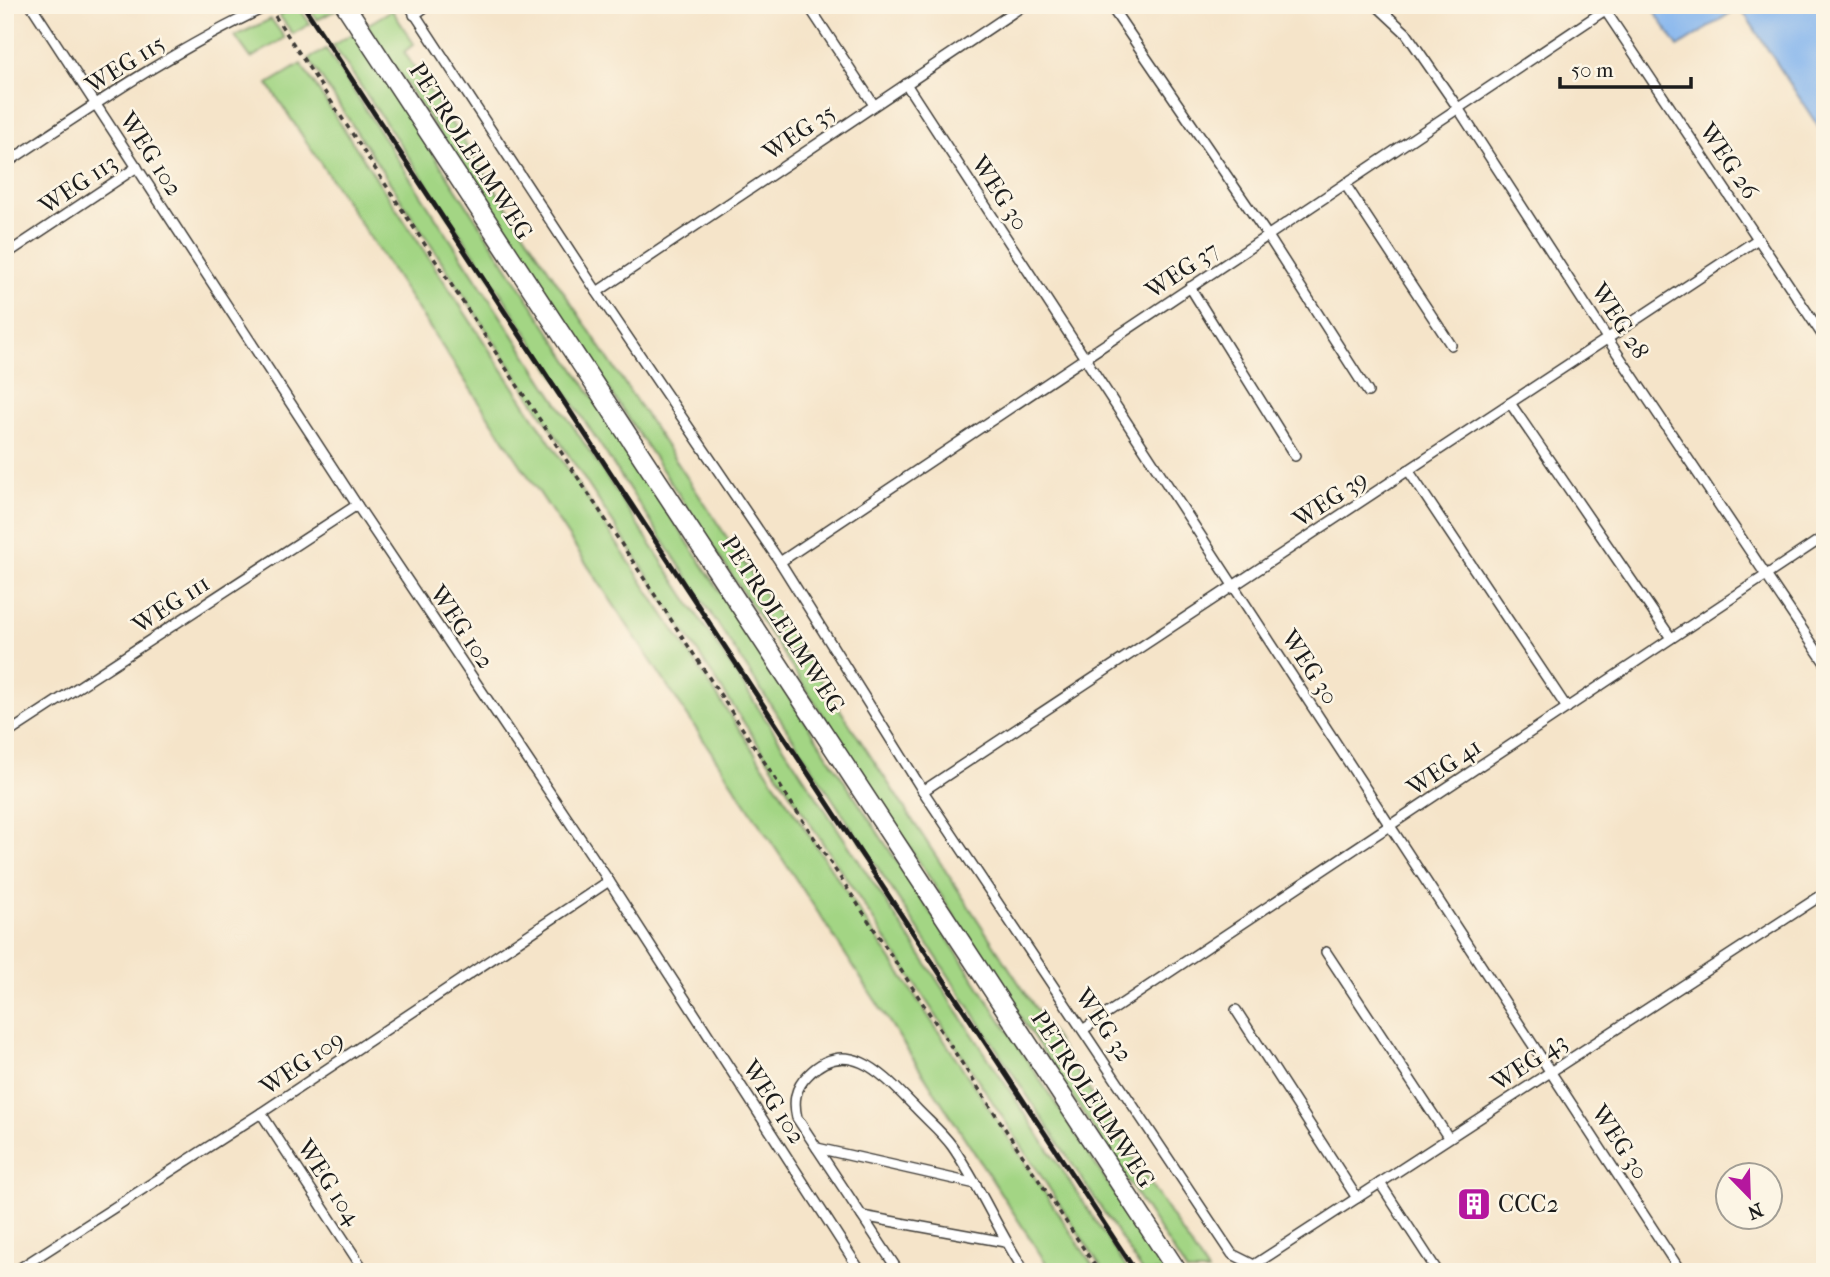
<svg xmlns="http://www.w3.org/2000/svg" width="1830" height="1277" font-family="'IM FELL French Canon',serif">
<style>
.green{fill:#a3d584;stroke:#607850;stroke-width:2}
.water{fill:#81b3ee;stroke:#4e6885;stroke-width:2}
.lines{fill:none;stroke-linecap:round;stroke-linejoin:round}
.lane-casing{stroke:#3d3a36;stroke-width:12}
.street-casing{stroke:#3d3a36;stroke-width:21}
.path{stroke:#3d3a36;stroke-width:3.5;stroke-dasharray:5 5;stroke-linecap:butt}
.lane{stroke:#fff;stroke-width:9}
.street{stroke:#fff;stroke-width:18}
.rail{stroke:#1c1c1c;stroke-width:5}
.labels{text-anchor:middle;stroke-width:5;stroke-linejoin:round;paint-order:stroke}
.street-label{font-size:24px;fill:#1c1c1c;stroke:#fcf5e5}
.poi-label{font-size:24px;fill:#1c1c1c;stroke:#fcf5e5;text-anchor:start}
</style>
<rect width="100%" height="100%" fill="#fcf5e5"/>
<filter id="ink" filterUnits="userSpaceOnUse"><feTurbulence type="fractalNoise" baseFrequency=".0143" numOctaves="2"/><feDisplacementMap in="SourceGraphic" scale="14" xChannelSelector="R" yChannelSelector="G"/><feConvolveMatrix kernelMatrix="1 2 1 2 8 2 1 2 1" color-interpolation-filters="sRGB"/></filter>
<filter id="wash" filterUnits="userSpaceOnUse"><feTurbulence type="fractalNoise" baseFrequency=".00686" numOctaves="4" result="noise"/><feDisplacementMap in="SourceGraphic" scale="28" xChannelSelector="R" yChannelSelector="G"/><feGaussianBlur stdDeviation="1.57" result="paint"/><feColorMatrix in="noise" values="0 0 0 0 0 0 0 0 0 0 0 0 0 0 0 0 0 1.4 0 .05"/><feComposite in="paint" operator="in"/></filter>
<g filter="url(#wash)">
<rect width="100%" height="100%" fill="#f5e4c9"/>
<g class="green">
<polygon points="307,5 336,5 338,9 317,20"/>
<polygon points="298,6 310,24 293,34 279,15"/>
<polygon points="392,10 414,44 404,52 756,581 1208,1272 1187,1272 691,513 367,25"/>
<polygon points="271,19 285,38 251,58 235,36"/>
<polygon points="354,33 1166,1272 1143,1272 500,292 333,45"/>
<polygon points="326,49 427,204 1129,1272 1104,1272 309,59"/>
<polygon points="301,64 1097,1272 1052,1272 821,917 268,84"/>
</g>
<polygon class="water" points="1650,5 1825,5 1825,137 1740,7 1678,47"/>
</g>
<g filter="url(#ink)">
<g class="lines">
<g class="lane-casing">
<g id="lane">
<polyline points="31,5 357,505 609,881 861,1272"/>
<polyline points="409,5 597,292 780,562 923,791 1232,1254 1254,1265 1259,1272"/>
<polyline points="808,5 874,105"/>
<polyline points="1110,5 1268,236 1368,392"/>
<polyline points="1376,5 1406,33 1458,108 1607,338 1825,663"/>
<polyline points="1603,7 1825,339"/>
<polyline points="414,15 428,5"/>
<polyline points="906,84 1681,1272"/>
<path d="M5 164C91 107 176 48 270 5"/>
<polyline points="1345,184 1451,345"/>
<polyline points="5,255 137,167"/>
<polyline points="1190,287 1295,456"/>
<polyline points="597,292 1024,5"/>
<polyline points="1510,403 1671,638"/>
<polyline points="1408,470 1567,708"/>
<polyline points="780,562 1605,10"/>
<polyline points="5,735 357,505"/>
<polyline points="923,791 1758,239"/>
<polyline points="1326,952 1448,1137"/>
<polyline points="1236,1010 1357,1198"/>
<polyline points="1084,1029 1825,536"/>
<polyline points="261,1113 365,1272"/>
<polyline points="817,1148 976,1184"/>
<polyline points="1380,1183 1438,1272"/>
<polyline points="862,1216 1005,1242"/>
<polyline points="1254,1265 1825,893"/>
<polyline points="14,1272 261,1113 609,881"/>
<path d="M899 1272 797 1118C793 1101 795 1088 808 1075 849 1033 887 1079 915 1107 927 1120 942 1132 952 1146 980 1186 998 1231 1025 1272"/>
</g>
</g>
<g class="street-casing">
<polyline id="street" points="345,5 1178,1272"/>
</g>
<polyline class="path" points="275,16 1099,1272"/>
<use href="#lane" class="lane"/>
<use href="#street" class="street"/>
<polyline class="rail" points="303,5 1136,1272"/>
</g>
</g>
<defs>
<g id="building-square" transform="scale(1.75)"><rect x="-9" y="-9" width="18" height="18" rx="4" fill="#b5179e" stroke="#fcf5e5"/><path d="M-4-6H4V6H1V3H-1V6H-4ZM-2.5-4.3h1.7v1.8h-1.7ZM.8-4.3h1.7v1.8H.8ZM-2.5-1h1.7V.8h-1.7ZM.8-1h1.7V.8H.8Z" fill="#fff"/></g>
</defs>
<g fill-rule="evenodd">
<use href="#building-square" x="1474" y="1204"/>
</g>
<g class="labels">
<g class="street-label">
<text transform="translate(125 64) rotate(-32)" y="8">WEG 115</text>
<text transform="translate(799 132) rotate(-34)" y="8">WEG 35</text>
<text transform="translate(471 151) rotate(57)" y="8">PETROLEUMWEG</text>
<text transform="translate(151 154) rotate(57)" y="8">WEG 102</text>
<text transform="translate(1729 161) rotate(56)" y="8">WEG 26</text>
<text transform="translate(78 184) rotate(-34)" y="8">WEG 113</text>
<text transform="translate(1000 193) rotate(57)" y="8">WEG 30</text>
<text transform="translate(1182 270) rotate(-34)" y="8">WEG 37</text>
<text transform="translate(1620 321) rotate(57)" y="8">WEG 28</text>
<text transform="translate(1330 499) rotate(-33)" y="8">WEG 39</text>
<text transform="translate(171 604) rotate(-33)" y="8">WEG 111</text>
<text transform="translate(783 624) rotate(57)" y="8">PETROLEUMWEG</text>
<text transform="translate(462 627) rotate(56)" y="8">WEG 102</text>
<text transform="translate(1310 667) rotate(57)" y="8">WEG 30</text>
<text transform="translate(1444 767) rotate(-34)" y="8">WEG 41</text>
<text transform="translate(1104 1025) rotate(56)" y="8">WEG 32</text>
<text transform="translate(1529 1062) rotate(-33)" y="8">WEG 43</text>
<text transform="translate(302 1063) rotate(-34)" y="8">WEG 109</text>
<text transform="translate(1093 1099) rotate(57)" y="8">PETROLEUMWEG</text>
<text transform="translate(774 1102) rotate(57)" y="8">WEG 102</text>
<text transform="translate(1620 1142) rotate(57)" y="8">WEG 30</text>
<text transform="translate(329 1182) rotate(57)" y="8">WEG 104</text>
</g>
<g class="poi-label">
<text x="1498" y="1212">CCC2</text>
</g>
</g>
<rect width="1830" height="1277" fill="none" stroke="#fcf5e5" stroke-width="28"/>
<g transform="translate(1749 1196) rotate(157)"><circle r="33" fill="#fcf5e5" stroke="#a29e95" stroke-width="2"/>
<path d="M0-5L12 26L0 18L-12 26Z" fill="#b5179e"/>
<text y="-10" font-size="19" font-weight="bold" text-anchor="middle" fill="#1c1c1c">N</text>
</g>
<path d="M1560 77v10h131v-10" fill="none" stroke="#1c1c1c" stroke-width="3.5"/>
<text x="1571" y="77" font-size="21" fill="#1c1c1c" stroke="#fcf5e5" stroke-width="5" paint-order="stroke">50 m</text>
</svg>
